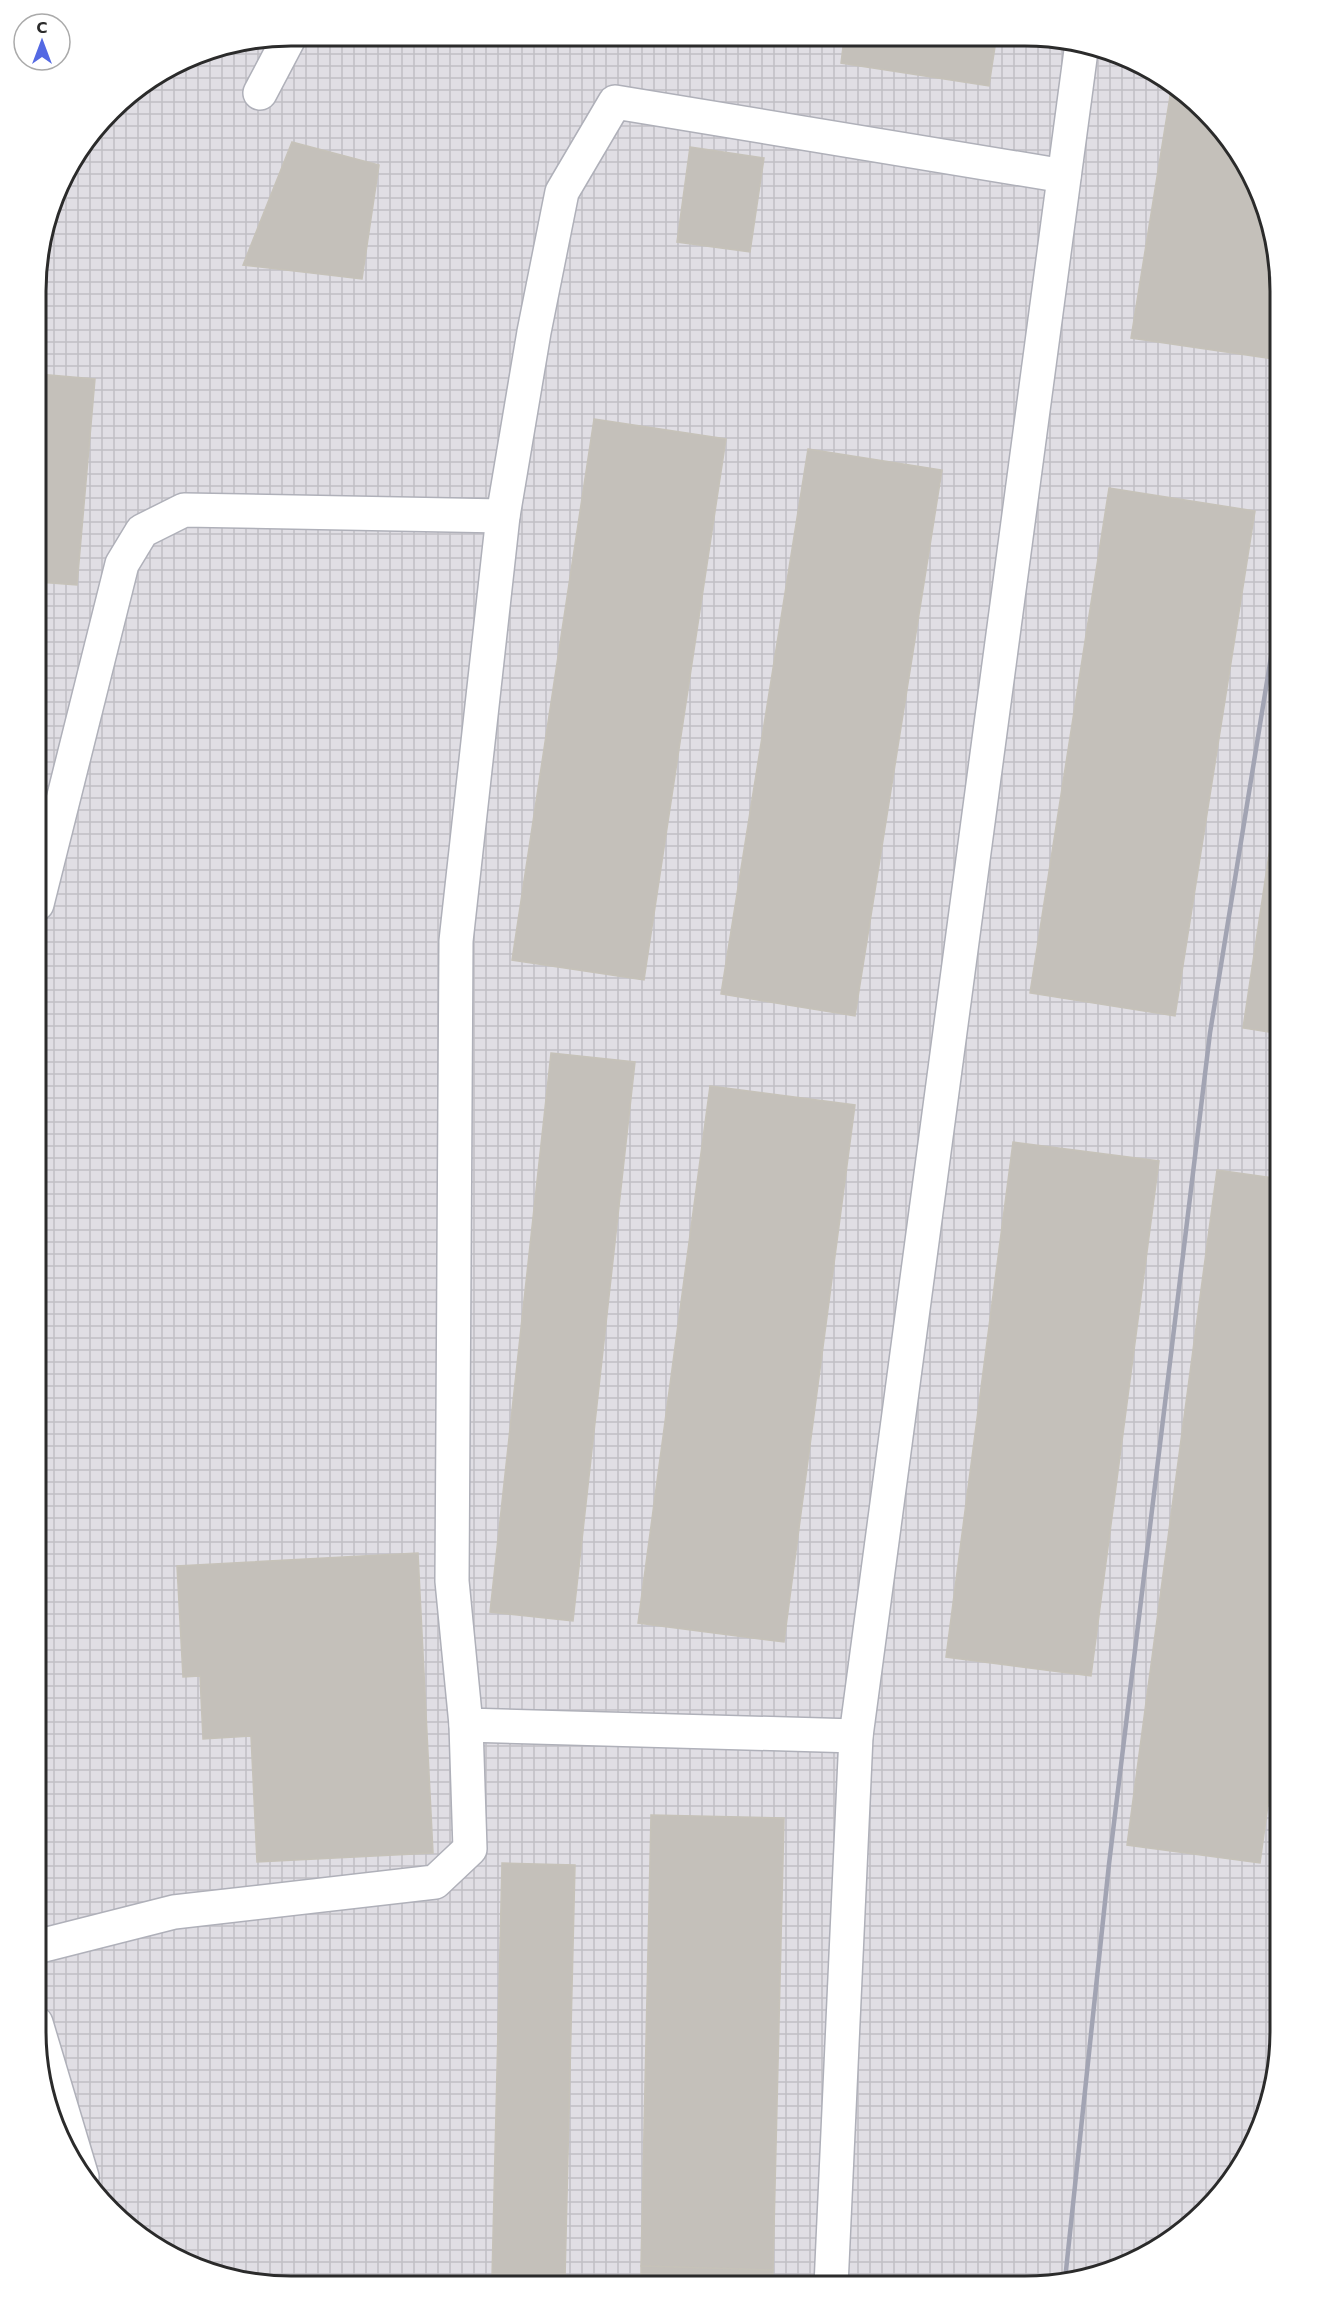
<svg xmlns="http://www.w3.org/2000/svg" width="1317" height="2323" font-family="Commissioner,sans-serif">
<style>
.industrial{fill:url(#industrial-grid)}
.building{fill:#c4c0ba;stroke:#c6c2b9;stroke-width:1.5}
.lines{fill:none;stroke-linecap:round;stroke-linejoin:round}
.minor-casing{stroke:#afb0b9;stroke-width:36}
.minor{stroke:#fff;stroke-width:33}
.rail{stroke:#a2a4b3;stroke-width:4.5}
.rim{fill:none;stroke:#2b2b2b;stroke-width:3}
</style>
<defs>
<pattern id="industrial-grid" width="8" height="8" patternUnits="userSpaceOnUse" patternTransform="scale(1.5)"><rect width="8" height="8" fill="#e0dee4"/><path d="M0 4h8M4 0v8" fill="none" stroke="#c0bfc4"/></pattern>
</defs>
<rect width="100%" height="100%" fill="#ebe6df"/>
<polygon class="industrial" points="291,36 1075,41 1138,62 1194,99 1238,149 1267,209 1281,291 1280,2049 1262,2129 1228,2187 1168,2244 1108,2273 1026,2287 258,2285 193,2267 123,2224 79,2174 36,2032 38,258 62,178 123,100 194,55"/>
<g class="building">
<polygon points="844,39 996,40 989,86 841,63"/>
<polygon points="1172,84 1194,99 1238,149 1267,209 1281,291 1281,360 1131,338"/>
<polygon points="292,142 379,165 362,279 243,265"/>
<polygon points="690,147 764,158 750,252 677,242"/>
<polygon points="38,374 95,379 77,585 38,582"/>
<polygon points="594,419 726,439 644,980 512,960"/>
<polygon points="808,449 942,470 855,1016 721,994"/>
<polygon points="1109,488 1255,511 1175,1016 1030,993"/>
<polygon points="1281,774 1281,1034 1243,1028"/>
<polygon points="551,1053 635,1062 573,1621 490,1612"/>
<polygon points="710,1086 855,1105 784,1642 638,1623"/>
<polygon points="1013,1142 1159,1161 1091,1676 946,1657"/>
<polygon points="1217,1170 1281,1179 1281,1710 1260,1863 1127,1845"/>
<polygon points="418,1553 433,1853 257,1862 251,1736 203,1739 200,1676 183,1677 177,1566"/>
<polygon points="651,1815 784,1818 773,2270 641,2266"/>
<polygon points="502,1863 575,1865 565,2279 492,2278"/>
<polygon points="641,2266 773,2270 772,2286 641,2286"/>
</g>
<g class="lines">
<g class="minor-casing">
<g id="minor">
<polyline points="260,93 290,36"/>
<polyline points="37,904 122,564 142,531 184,510 503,516"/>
<polyline points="856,1736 466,1725 452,1581 456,941 503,516 534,332 562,192 615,102 1064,176"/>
<polyline points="36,1947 174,1912 435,1882 470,1849 466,1725"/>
<polyline points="36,2023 82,2177"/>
<polyline points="831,2286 856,1736 1082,43"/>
</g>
</g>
<use href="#minor" class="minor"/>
<polyline class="rail" points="1065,2280 1109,1864 1210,1033 1281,595"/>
</g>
<path d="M0 0H1317V2323H0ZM291 46H1025A245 245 0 0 1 1270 291V2031A245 245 0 0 1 1025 2276H291A245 245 0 0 1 46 2031V291A245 245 0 0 1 291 46Z" fill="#fff" fill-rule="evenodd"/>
<path class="rim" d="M291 46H1025A245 245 0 0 1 1270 291V2031A245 245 0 0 1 1025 2276H291A245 245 0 0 1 46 2031V291A245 245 0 0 1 291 46Z"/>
<g transform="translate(42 42)"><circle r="28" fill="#ffffff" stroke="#aaaaaa" stroke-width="1.5"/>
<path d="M0-4.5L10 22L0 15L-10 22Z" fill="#5469e3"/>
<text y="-9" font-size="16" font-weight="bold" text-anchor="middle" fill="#2b2b2b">С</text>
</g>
</svg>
